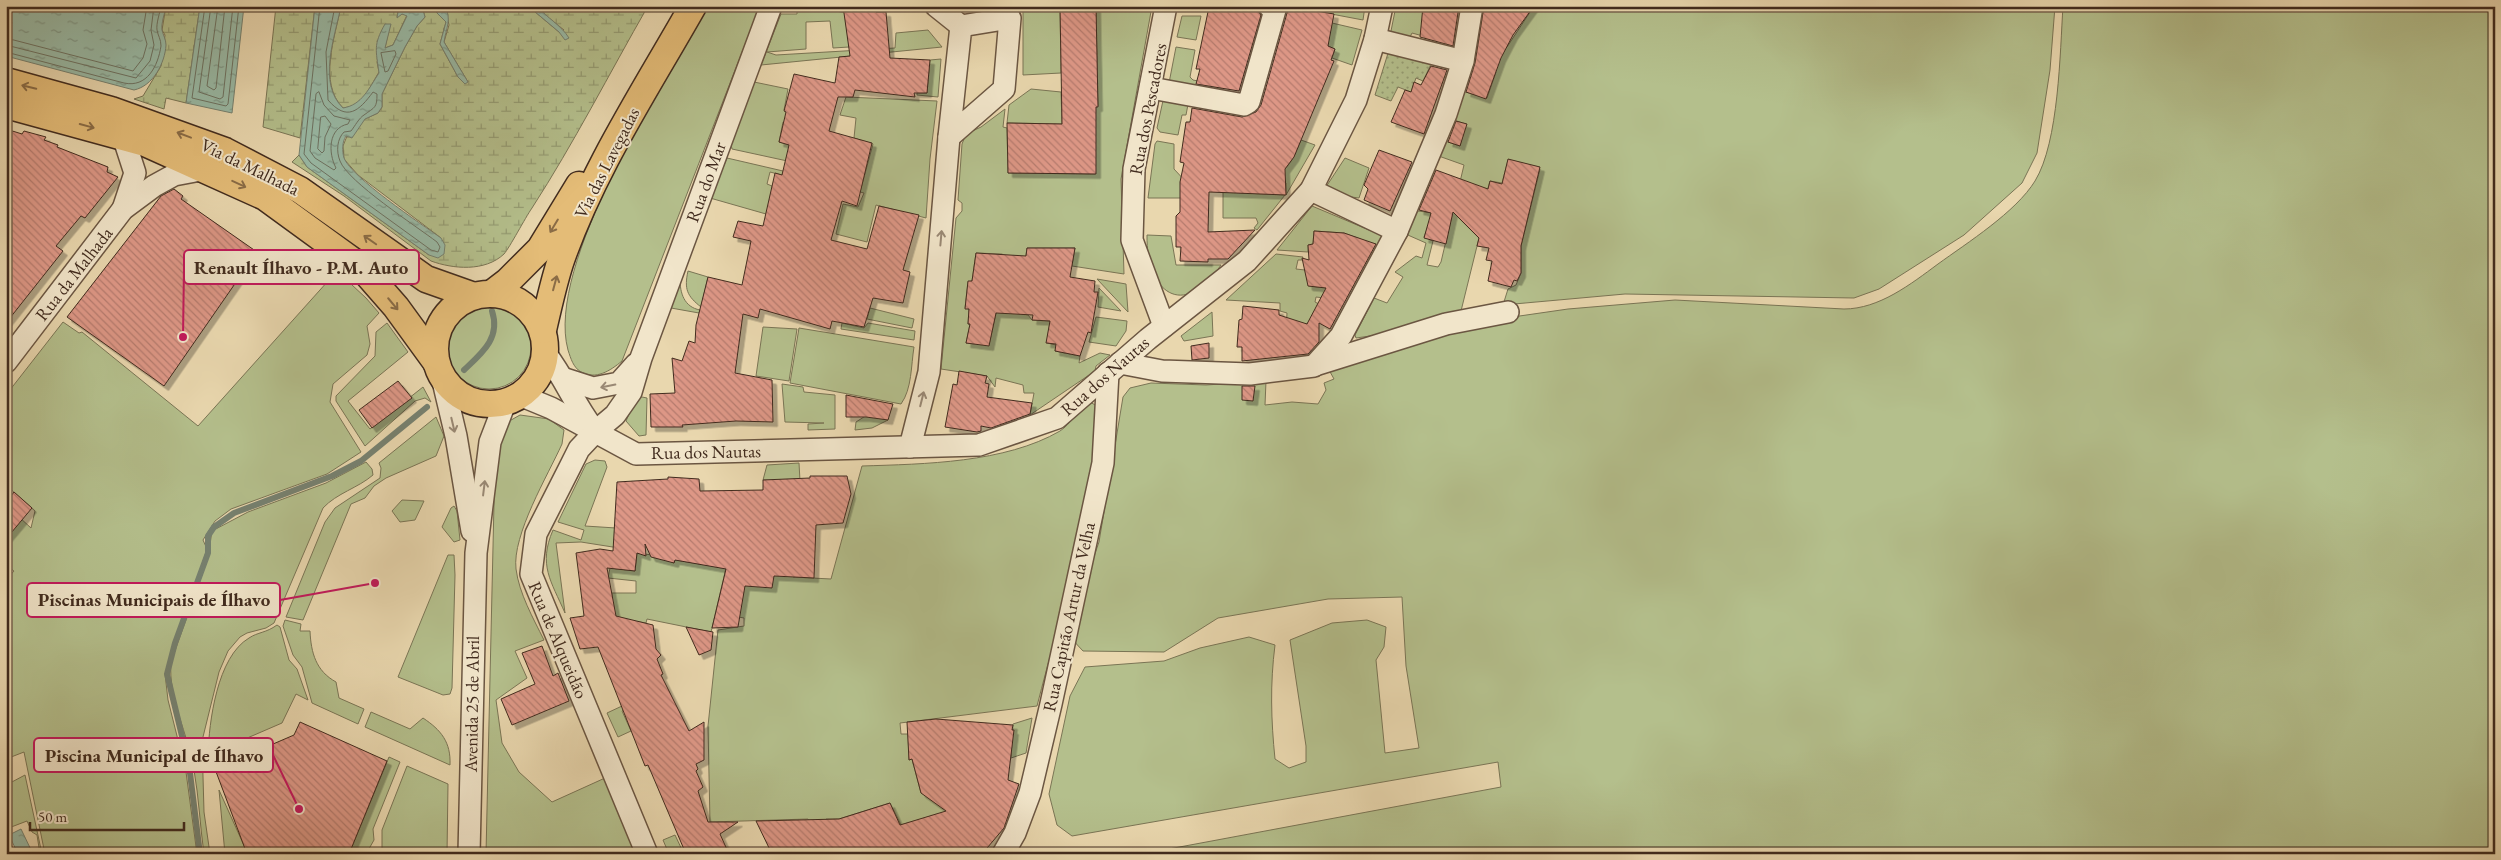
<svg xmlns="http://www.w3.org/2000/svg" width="2501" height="860" font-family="'EB Garamond',serif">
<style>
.green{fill:#b4bf8c;stroke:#7a7555}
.wetland{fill:url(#wetland-marsh);stroke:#7a7555}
.garden{fill:url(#garden-dots);stroke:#7a7555}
.water{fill:url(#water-ripples);stroke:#768170}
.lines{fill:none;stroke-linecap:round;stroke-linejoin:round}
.shore{stroke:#6d7262;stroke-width:1}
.stream{stroke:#768170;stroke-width:6}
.building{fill:url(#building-back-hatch);stroke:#412b1e;filter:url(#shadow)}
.minor-casing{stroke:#6b5642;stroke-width:24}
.major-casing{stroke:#412b1e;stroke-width:29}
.minor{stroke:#f1e5ca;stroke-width:21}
.major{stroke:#e4bc77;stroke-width:26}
.oneway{stroke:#8a6c46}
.oneway2{stroke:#998874}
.labels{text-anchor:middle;stroke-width:4;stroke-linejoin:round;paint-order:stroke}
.street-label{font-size:18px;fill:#412b1e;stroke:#f1e5ca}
.leader{fill:none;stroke:#c2185b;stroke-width:2}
.callout-dot{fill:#c2185b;stroke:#f1e5ca;stroke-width:2}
.callout{fill:#f1e5ca;stroke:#c2185b;stroke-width:2}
.callout-label{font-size:19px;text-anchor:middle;font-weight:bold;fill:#412b1e}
</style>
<defs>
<pattern id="wetland-marsh" width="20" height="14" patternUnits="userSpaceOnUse" patternTransform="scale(1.25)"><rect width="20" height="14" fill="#b4bf8c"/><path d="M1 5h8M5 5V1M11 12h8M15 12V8" fill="none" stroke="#949b72"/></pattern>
<pattern id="garden-dots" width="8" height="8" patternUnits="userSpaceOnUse" patternTransform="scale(1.25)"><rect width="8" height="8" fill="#b4bf8c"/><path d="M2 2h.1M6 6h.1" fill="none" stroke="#949b72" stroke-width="1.8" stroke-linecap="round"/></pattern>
<pattern id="water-ripples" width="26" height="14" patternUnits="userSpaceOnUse" patternTransform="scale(1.25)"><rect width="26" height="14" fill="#99baa6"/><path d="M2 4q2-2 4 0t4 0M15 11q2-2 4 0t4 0" fill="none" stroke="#7e9787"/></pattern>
<pattern id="building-back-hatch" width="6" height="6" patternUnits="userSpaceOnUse" patternTransform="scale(1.25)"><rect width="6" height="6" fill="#dd9786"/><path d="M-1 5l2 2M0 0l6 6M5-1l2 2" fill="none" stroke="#b57b6d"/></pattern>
<filter id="shadow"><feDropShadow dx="4.5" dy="4.5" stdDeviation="0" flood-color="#0004"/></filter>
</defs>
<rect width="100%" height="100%" fill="#e9d7ae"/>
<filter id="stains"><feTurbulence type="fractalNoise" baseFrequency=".004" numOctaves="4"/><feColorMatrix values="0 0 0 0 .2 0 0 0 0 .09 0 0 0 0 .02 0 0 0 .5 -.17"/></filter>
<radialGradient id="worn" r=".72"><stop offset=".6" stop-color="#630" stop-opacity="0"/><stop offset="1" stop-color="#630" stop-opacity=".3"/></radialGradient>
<g class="green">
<path d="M706 6H760L622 361C610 371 596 380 581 372 573 367 571 359 568 350 545 266 663 81 706 6Z"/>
<polygon points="835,6 836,11 846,13 849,47 833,48 830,21 806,22 806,49 767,52 776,55 895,48 896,33 928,30 942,47 761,65 781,14 797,14 797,7"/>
<polygon points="1023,6 1060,6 1061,73 1023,75"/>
<polygon points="1096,6 1152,6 1121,179 1124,274 1072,266 1075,248 1027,248 1024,268 1002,254 976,253 972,281 968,282 965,308 969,309 968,324 970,324 966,343 989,345 997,309 1028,315 1032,320 1050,321 1047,343 1056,345 1055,351 1080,356 1079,363 1100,353 1110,355 1096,366 1095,371 1030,415 1034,393 1024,393 1023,385 996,378 995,387 987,376 941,369 956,218 962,211 962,203 958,200 962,144 966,134 981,127 1005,109 1003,127 1007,128 1008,173 1095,174 1077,107 1098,106"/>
<polygon points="1306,6 1365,6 1363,20 1305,9"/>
<polygon points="1396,6 1428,8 1423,36 1412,33 1408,41 1390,36"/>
<polygon points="1534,6 2055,6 2050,70 2037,153 2022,183 1964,235 1879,289 1854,298 1625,294 1503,305 1508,289 1516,285 1521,273 1521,246 1540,169 1508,160 1502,183 1490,181 1475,233 1479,238 1461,311 1377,335 1356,338 1355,335 1374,298 1387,303 1403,277 1395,272 1416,256 1422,258 1426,243 1401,232 1410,210 1433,213 1424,237 1433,241 1427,265 1438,267 1441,262 1464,165 1433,154 1445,141 1460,146 1466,124 1453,120 1462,91 1487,98 1496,72 1469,64 1473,21 1485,24 1507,47"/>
<path d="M2063 6H2495V854H1142L1501 787 1498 762 1072 836 1057 825 1049 794 1070 696 1085 667 1164 661 1200 648 1249 637 1275 645C1270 684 1271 720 1275 759L1289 768 1306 762V746L1290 640 1332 623 1367 620 1386 627 1384 647 1376 660 1385 753 1419 748 1406 666 1402 597 1328 599 1218 618 1164 652 1083 651 1070 637 1079 599 1099 542 1123 397 1130 388 1151 383 1206 385 1266 381 1265 405 1292 402 1318 404 1326 390 1324 383 1334 379 1329 370 1485 321 1568 309 1675 300 1844 309C1879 309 1911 284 1938 264 1967 243 2016 212 2035 181 2059 142 2060 52 2063 6Z"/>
<polygon points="1182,16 1201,16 1196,40 1177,37"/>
<polygon points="1332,23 1362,30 1352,65 1332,58 1335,49 1309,38"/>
<polygon points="1176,47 1195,50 1190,77 1193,80 1222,86 1220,92 1169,83"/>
<polygon points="941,59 938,97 917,95 917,93 927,93 930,60"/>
<polygon points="754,82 788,89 784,110 788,112 793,125 783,122 779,142 795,146 792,162 732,149 731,144"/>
<polygon points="1031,89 1061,92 1062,124 1007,123 1009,105"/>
<polygon points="1164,96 1189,99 1186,115 1182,115 1178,135 1160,132 1157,128"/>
<polygon points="846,97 937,101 930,159 926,218 876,205 867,242 836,234 843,204 858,207 864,193 860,192 873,144 854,138 856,118 840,115"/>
<path d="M1301 140 1315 145 1286 195V183L1266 180C1288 171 1292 162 1301 140Z"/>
<polygon points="1157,141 1174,144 1174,169 1201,198 1148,198 1155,144"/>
<polygon points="727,158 783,171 782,175 770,172 767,184 772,186 773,216 710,198"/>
<polygon points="1345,158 1369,168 1359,198 1322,193"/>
<polygon points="1223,192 1285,195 1257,230 1254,228 1258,223 1256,218 1223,218"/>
<polygon points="1312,206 1381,235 1384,238 1379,246 1344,233 1314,231 1313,244 1308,245 1308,252 1277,250"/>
<path d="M1147 235 1171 236 1176 265H1221C1183 321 1146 292 1147 235Z"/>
<polygon points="1276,254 1303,257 1302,260 1298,260 1296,269 1305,270 1309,286 1326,288 1333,299 1316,297 1315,302 1321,305 1307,324 1286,330 1287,313 1280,311 1280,303 1226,300"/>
<polygon points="337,271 366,298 379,313 367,326 370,344 367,355 333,384 330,402 361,452 327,474 231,509 215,521 203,540 207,549 165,674 168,700 186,772 197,854 45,854 24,752 6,759 6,580 14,571 6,565 6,539 10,534 6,531 6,505 31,528 35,511 6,485 6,395 63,322 79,333 82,332 198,426"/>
<path d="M688 271 708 277 701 307C687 296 684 289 688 271Z"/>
<path d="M680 279C680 293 684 307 700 310L699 313 671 308Z"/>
<polygon points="1097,279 1126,284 1128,312"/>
<polygon points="1099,288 1121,311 1098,307"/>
<circle cx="489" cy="347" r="42"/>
<polygon points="870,308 914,319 912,328 867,319"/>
<polygon points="1212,312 1213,336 1184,341 1181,336"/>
<polygon points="1096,317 1127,321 1126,331 1116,346 1089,342"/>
<polygon points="387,323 408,352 348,401 370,429 423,387 431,402 425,398 415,401 365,446 336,401 336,396 375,356 376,332"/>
<polygon points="842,323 864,328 868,323 915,331 914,340 841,329"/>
<polygon points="763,327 797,329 789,381 756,376"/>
<path d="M799 328 914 347C911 365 912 389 901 404L790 383Z"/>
<polygon points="782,384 803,387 804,392 835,395 835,429 808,430 808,424 824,423 785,422"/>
<polygon points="637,396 647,398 646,435 639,436 626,421"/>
<path d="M1090 402 1097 406C1098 500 1060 615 1037 706L900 723 901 734H908L909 760 912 759 921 793 955 809 901 825 890 803 839 819H826L824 854 808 819 710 822 708 726 718 630 744 626V618L733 616 745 586 773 553 794 549 793 577 831 579 862 466C924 464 1005 463 1060 431 1071 424 1077 410 1090 402Z"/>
<path d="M520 415 549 419 564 430 562 444C548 475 512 535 516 569 519 593 533 618 544 640L515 651 527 678 496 700 502 743 519 772 552 802 605 778 639 854H486L495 459 504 424Z"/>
<polygon points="867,415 888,420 872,428 855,430 856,422"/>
<polygon points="436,417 444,436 436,456 386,478 374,486 365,498 351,504 303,620 286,617 325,522 335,508 380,478 381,468 379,463"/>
<path d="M595 460 605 461 607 467 585 526 616 528 619 548 581 542 556 543 565 613C551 581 538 565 553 530L581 540 584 530 558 522 586 464Z"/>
<path d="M366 462 372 469 373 475C358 488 337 493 323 508L274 623 266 628 247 633 240 637 228 651 219 672 202 741 204 812 210 854H204C200 826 199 798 194 770 188 733 168 699 171 662L208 558 212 531 248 512 326 483Z"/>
<polygon points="799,463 800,481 763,480 767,465"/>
<polygon points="402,500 424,501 415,520 400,522 392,511"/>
<polygon points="454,506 457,511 460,540 454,542 442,527 451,508"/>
<polygon points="637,553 660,556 674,563 675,560 726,568 711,632 647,619 646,623 596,615 612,597 612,593 636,593 636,581 608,578 610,568 635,571"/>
<polygon points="448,555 454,555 455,575 452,688 450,694 443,695 398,677"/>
<path d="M285 620 301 624 300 631H310C311 653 316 671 336 682L339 698 364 709 358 724 312 703 302 667 293 655 283 626Z"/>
<path d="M277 625 280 627 289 660 297 669 308 700 296 694 282 723 208 755C209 722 217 657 249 638 258 632 266 633 277 625Z"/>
<polygon points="622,706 626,708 622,711 631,731 618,737 607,713"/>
<path d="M371 712 410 729 423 718C441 730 451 742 450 765L365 727Z"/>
<polygon points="1032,718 1026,753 1011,758 1013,724"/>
<polygon points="389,757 400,762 373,829 374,840 366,854 349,854"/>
<polygon points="407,766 448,784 447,854 382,854 382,830"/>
<polygon points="25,775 42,854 40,854 37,835 32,832 27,821 6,829 10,783"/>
<polygon points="219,790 246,850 244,854 225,854"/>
<polygon points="675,835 684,854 669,854 663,840"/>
</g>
<g class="wetland">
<polygon points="166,6 200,6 186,103 166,98 164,109 134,99 143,96 161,66 165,35 162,30"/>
<polygon points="276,6 315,6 300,138 263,127"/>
<path d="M341 6H399L397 17 402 14 407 15 393 45 385 48 390 25 377 62 379 72 365 96 353 106 343 108C318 83 335 37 341 6Z"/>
<path d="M425 6H436L437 13 446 22 440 44 458 77 468 82 444 42 449 25 445 6H528L559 32 564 30 545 15 537 6H648C609 74 574 143 532 208 525 218 510 247 504 254 485 272 453 269 431 261L344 196 292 162 299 155 307 167 429 255 441 238 358 175 344 159 343 146 347 136 365 119 378 113 382 107V94L405 47 417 26 425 17 423 10Z"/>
</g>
<polygon class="garden" points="1389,50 1425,58 1431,64 1423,81 1416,78 1411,92 1398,87 1391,101 1375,95"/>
<g class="water">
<path d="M6 6H166C165 13 161 23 162 30 163 35 166 39 166 45 165 63 153 86 134 90L6 56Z"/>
<polygon points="200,6 244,6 232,113 186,103"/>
<path d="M315 6H341C335 37 317 83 343 108 362 105 369 88 379 73 376 50 373 45 385 24H391L385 48 393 45 407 16 402 14 397 18 399 6H425L423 10 425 17 417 26 405 47 382 94V107L378 113 365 119 352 138 346 136C342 142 342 151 344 158 351 177 421 224 441 238L445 245 444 254 438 258 429 255 307 167 299 155Z"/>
<path d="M436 6H445C452 20 446 28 444 42L468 82 465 84 458 77 440 44 446 22 437 13Z"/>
<path d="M528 6H537C547 18 561 25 569 38L565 40 559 32Z"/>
<polygon points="21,829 33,854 18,854 9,835"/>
</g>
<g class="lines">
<g class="shore">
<polyline points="205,6 192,98 226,106 228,104 239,6"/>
<polyline points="211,6 199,92 220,99 223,97 233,6"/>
<polyline points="218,6 207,86 214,90 216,88 225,6"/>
<path d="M320 6 304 154 311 163 431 250 438 252 440 247 437 242C416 226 348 182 340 161 336 151 337 139 344 132L351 131C355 126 359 118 364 115 375 107 377 108 377 94L373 92C359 111 347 122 328 100L326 52 335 6"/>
<polyline points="6,38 133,71 143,58 147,44 143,30 147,6"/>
<polyline points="6,45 136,78 150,61 154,45 151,30 154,6"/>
<polygon points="395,51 396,54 388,71 385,72 381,53"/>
<path d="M6 52 124 83C147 88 158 66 161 46 161 39 158 36 157 30 156 23 160 13 161 6"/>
<path d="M319 92 324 105 334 116 350 120 348 124C328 128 328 153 336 168L334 170 315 158 310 151 316 94Z"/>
<polygon points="321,117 325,116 331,124 325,137 324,151 322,153 318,149"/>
</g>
<g class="stream">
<path d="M464 370C482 353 501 338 492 311"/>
<polyline points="200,854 189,765 167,674 175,643 208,553 208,536 214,527 234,513 332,476 361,461 427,407"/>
</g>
</g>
<g class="building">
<polygon points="843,6 876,6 876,12 886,12 890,58 930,60 927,93 914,93 915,97 855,90 853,97 838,97 829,131 872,143 857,206 842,201 831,240 867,249 879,206 919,215 903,270 910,272 903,303 873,298 864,327 832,321 830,329 760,309 758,318 743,314 735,373 772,380 773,422 736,421 682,425 683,427 651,427 650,394 675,393 672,358 682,361 689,341 695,343 696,325 708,277 742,285 751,241 733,237 738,221 763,226 775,173 782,175 789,145 779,142 786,112 784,111 794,74 835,83 839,57 850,56"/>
<polygon points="1060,6 1096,6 1098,107 1096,107 1096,174 1008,173 1007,123 1062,124"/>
<polygon points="1287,6 1334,14 1328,46 1335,49 1331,60 1334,61 1294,157 1285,169 1286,195 1209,192 1208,232 1255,230 1228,259 1208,259 1208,262 1180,261 1181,247 1176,247 1176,216 1180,212 1180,182 1184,163 1180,162 1186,122 1190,122 1192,108 1242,117 1256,112 1261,105 1287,13"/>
<polygon points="1423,6 1459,6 1453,46 1420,37"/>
<polygon points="1484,6 1534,6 1513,35 1501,58 1486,99 1466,92 1475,63"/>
<polygon points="1209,7 1248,9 1258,11 1261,15 1239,91 1196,84 1200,69 1196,69"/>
<polygon points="1431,66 1447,70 1424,134 1391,122 1405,90 1411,92 1414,82 1421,85"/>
<polygon points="1456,121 1467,124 1460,146 1448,142"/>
<polygon points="6,129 22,134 24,131 46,137 44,140 58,145 57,147 108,167 107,172 118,177 85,218 81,216 56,246 63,251 6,323"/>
<polygon points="1379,150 1412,162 1390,211 1364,200 1368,189 1364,185"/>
<polygon points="1508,159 1540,167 1521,246 1521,273 1517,281 1514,280 1511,287 1488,281 1492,261 1486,260 1489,248 1477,246 1479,238 1453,212 1446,244 1424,238 1431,213 1419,210 1436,170 1488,189 1490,181 1502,184"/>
<polygon points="174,189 183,196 181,199 257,252 164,386 67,317 161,196"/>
<polygon points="1314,231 1344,233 1376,244 1330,329 1319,323 1319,342 1308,354 1242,361 1242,347 1237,347 1239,320 1242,319 1243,306 1279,310 1279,315 1307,324 1326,288 1308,286 1302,258 1309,260 1308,245 1313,244"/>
<polygon points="1027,248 1075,248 1070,277 1095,281 1094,292 1098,292 1091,333 1088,332 1080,356 1055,351 1056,344 1046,343 1050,321 1032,320 1033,315 996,313 989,346 966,343 970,324 968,324 969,309 965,309 968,281 972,281 976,253 1026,256"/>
<polygon points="1209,343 1209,358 1192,360 1191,346"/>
<polygon points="959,371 987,376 985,383 989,384 987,397 1032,403 1030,414 991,428 981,426 981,431 977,432 945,427 953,384 957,385"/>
<polygon points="398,381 412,398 372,428 359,410"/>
<polygon points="1242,386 1255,386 1253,401 1242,400"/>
<polygon points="846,395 893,404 888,420 866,417 846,417"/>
<polygon points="810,476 847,476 851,494 843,523 816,525 814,578 774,576 772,588 745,586 738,627 712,628 726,569 675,560 674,563 651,557 645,544 646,556 637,553 635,571 607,568 616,616 653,625 656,649 661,655 657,659 663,674 661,675 689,731 704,722 704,760 696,764 698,769 696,771 703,787 698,791 708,822 738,822 720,834 729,854 686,854 648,765 645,766 598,647 580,649 570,618 584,616 576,553 600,549 613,551 617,482 668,479 668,477 699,479 700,491 763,490 763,480 810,478"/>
<polygon points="14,492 32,508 6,539 6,502"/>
<polygon points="686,627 713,632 711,650 699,655"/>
<polygon points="542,646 553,676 558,673 569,701 512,725 501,699 535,684 522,653"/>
<polygon points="936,719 1013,725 1012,730 1014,730 1008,780 1019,784 1004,828 982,854 772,854 756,821 839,819 890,803 900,825 946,811 921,793 912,759 909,760 907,722"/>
<polygon points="300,722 387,761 349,854 247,854 215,769 294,735"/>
</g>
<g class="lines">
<g class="minor-casing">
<g id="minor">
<polyline points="936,6 961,26"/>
<polygon points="1010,18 1004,89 949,137 961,26"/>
<polyline points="1375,39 1463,61"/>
<polyline points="1151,88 1244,105 1249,102 1275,10 1269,6"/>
<polyline points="123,136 135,173 123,209"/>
<polyline points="1311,190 1397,231"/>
<polyline points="1164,326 1132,240 1134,169 1166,6"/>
<path d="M546 354C565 379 574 403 592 427"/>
<polyline points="6,362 123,209 154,186 174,175 206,169"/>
<polyline points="1120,363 1162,371 1250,374 1314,366 1341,336 1397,231 1446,114 1463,61 1472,6"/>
<polyline points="1315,365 1446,324 1508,312"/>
<polyline points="442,377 456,436 472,531"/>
<polyline points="565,379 593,388 619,383 636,364"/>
<polyline points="522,396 551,408 636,454 979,445 1057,418 1148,339 1247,261 1311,190 1356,100 1375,39 1382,6"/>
<polyline points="910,447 929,372 949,137"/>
<polyline points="469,854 476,553 490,442 505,403"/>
<polyline points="647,854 531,574 536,534 569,469 579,449 596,431 615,415 631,392 641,358 771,6"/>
<polyline points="1003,854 1015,833 1030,793 1051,704 1103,463 1108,373"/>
</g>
</g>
<g class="major-casing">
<g id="major">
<polyline points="6,81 111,110 225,151 300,190 426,279 474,296"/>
<polyline points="6,105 145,143 265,197 361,267 396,307 436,362"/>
<circle cx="490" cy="349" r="55"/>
<polyline points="491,294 508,281 540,249 579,185"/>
<path d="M543 330C548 308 553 285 560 263 591 172 646 89 693 6"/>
</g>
</g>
<use href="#minor" class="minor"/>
<use href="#major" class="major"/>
</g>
<defs><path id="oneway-shaft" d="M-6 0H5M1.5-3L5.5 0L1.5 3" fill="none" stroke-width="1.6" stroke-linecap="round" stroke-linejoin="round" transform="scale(1.25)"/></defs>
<g class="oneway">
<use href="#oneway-shaft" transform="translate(29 87) rotate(-166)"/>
<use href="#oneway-shaft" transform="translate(87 126) rotate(15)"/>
<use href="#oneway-shaft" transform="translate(184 135) rotate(-159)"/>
<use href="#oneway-shaft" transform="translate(239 184) rotate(25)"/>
<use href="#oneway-shaft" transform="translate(554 226) rotate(121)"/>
<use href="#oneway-shaft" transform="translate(370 240) rotate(-145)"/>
<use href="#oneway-shaft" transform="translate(555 283) rotate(-75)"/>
<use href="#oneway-shaft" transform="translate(393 304) rotate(50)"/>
</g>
<g class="oneway2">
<use href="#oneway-shaft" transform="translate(941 238) rotate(-85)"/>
<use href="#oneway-shaft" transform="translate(608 386) rotate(169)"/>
<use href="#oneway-shaft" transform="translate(922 399) rotate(-76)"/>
<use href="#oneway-shaft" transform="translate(453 425) rotate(77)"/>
<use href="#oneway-shaft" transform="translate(484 488) rotate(-83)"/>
</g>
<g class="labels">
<g class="street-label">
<text transform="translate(1148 109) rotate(-79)" y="6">Rua dos Pescadores</text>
<text transform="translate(607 163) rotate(-63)" y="6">Via das Lavegadas</text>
<text transform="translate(250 167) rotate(26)" y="6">Via da Malhada</text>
<text transform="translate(706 182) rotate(-70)" y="6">Rua do Mar</text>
<text transform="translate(74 274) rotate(-52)" y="6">Rua da Malhada</text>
<text transform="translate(1105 376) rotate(-41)" y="6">Rua dos Nautas</text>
<text transform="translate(706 452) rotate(-1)" y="6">Rua dos Nautas</text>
<text transform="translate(1069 617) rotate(-78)" y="6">Rua Capitão Artur da Velha</text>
<text transform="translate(558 640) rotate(67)" y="6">Rua de Alqueidão</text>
<text transform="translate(472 704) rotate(-89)" y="6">Avenida 25 de Abril</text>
</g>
</g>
<path class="leader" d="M183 337L184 267M375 583L280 600M299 809L273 755"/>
<g class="callout-dot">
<circle cx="183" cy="337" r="5"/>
<circle cx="375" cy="583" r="5"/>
<circle cx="299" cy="809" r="5"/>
</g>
<g class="callout">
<rect x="184" y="250" width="235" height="34" rx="5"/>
<rect x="27" y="583" width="253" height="34" rx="5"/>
<rect x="34" y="738" width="239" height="34" rx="5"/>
</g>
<g class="callout-label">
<text x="301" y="274">Renault Ílhavo - P.M. Auto</text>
<text x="154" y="606">Piscinas Municipais de Ílhavo</text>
<text x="154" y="762">Piscina Municipal de Ílhavo</text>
</g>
<rect width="2501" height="860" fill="none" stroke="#e9d7ae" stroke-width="25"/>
<rect x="8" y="8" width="2486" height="845" fill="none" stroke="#412b1e" stroke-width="2.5"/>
<rect x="12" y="12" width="2476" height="835" fill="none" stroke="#412b1e"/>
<path d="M30 822v8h154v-8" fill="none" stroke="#412b1e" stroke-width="2.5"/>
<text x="38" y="822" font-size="15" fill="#412b1e" stroke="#f1e5ca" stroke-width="4" paint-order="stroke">50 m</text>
<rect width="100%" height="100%" filter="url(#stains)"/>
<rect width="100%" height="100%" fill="url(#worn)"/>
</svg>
